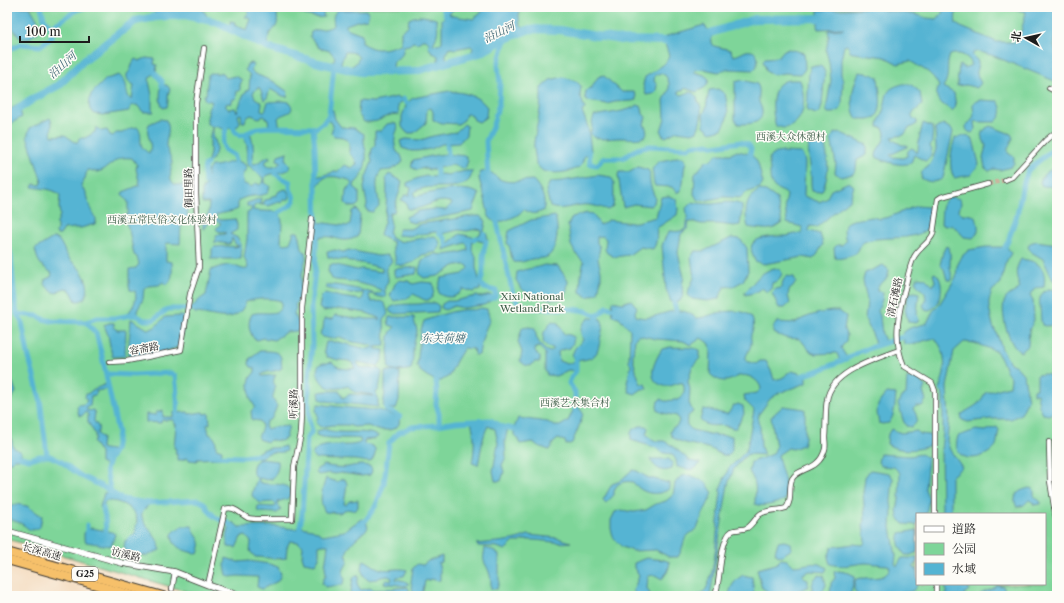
<svg xmlns="http://www.w3.org/2000/svg" width="1064" height="603" font-family="'Libre Caslon Text','Noto Serif SC',serif">
<style>
.green{fill:#7ed599;stroke:#4d785a;fill-rule:evenodd}
.water{fill:#54b4d3;stroke:#386878}
.lines{fill:none;stroke-linecap:round;stroke-linejoin:round}
.canal{stroke:#54b4d3;stroke-width:5}
.river{stroke:#54b4d3;stroke-width:8}
.minor-tunnel{stroke:#c9b69e;stroke-width:4.5;stroke-dasharray:4.5 2;stroke-linecap:butt}
.minor-casing{stroke:#3c3934;stroke-width:6}
.tertiary-casing{stroke:#3c3934;stroke-width:7}
.motorway-casing{stroke:#3c3934;stroke-width:10}
.minor{stroke:#fff;stroke-width:4.5}
.tertiary{stroke:#fff;stroke-width:5.5}
.motorway{stroke:#f6c06b;stroke-width:8}
.labels{text-anchor:middle;stroke-width:3;stroke-linejoin:round;paint-order:stroke}
.shield{fill:#fdfcf7;stroke:#605f5e;stroke-width:1}
.shield-label{font-size:9px;font-weight:bold;fill:#1c1c1c}
.park-label{font-size:10px;fill:#3e5d48;stroke:#fdfcf7}
.street-label{font-size:10px;fill:#1c1c1c;stroke:#fdfcf7}
.water-label{font-size:11px;font-style:italic;fill:#35606e;stroke:#fdfcf7}
</style>
<rect width="100%" height="100%" fill="#fdfcf7"/>
<filter id="ink" filterUnits="userSpaceOnUse"><feTurbulence type="fractalNoise" baseFrequency=".025" numOctaves="2"/><feDisplacementMap in="SourceGraphic" scale="8" xChannelSelector="R" yChannelSelector="G"/><feConvolveMatrix kernelMatrix="1 2 1 2 8 2 1 2 1" color-interpolation-filters="sRGB"/></filter>
<filter id="wash" filterUnits="userSpaceOnUse"><feTurbulence type="fractalNoise" baseFrequency=".012" numOctaves="4" result="noise"/><feDisplacementMap in="SourceGraphic" scale="16" xChannelSelector="R" yChannelSelector="G"/><feGaussianBlur stdDeviation="0.9" result="paint"/><feColorMatrix in="noise" values="0 0 0 0 0 0 0 0 0 0 0 0 0 0 0 0 0 1.4 0 .05"/><feComposite in="paint" operator="in"/></filter>
<g filter="url(#wash)">
<rect width="100%" height="100%" fill="#f4dcbf"/>
<path class="green" d="M7 7H1057V596H202L7 539ZM917 514H1045V584H917Z"/>
<g class="water">
<polygon points="7,7 30,7 38,21 39,31 28,39 20,38 7,20"/>
<polygon points="153,7 201,7 206,14 208,20 185,15 156,17"/>
<path d="M251 7H285L281 8 277 13C278 25 278 26 269 34L268 47 231 30 230 21 235 22 234 25 247 30 251 19 245 17 249 12 247 11Z"/>
<path d="M298 7H321V10L323 13 324 17C318 19 301 15 297 11Z"/>
<path d="M442 7H456L449 14 453 16 473 19 480 14 484 9 482 7H521L519 15 520 25 527 31 505 39 480 53 470 56 473 48 471 46 455 49 450 48 446 54V58L452 61 438 63V56L433 53 428 47 429 43 426 40H422L418 43 413 42 409 45 404 46 402 55 394 61 393 66 397 71C381 72 365 73 349 70L350 67 355 64 359 58C356 52 351 52 345 52L341 62 343 68 330 66 333 62 335 57 330 51 319 48 310 37 311 32C319 28 326 31 334 25 333 19 332 14 338 10H366L369 14 367 19 357 21 346 25V28L362 34V42C373 53 388 49 401 44V31L408 26 409 19C418 14 426 16 436 19 439 28 438 35 433 44L438 45 442 42V19L446 16Z"/>
<path d="M943 7H960C955 12 955 17 956 24L961 27 997 42H1015L1020 36 1026 12 1014 9 1013 7H1053C1056 14 1059 22 1057 30 1055 39 1051 44 1057 52V82L994 56 977 51 973 53V56L978 61V65C975 71 978 78 981 83L977 88 966 85 957 86 959 65 965 68 971 65V62C966 55 959 52 950 55 945 67 951 75 943 87L954 93 956 107 952 111C942 103 932 101 939 86L934 78 928 72 910 61 898 64 885 57 853 53 850 52 849 48 847 45 844 46 841 60V74L843 81 842 105 840 110 834 113H828L826 110 831 80 829 62 826 51 829 35 828 30 841 29 844 28 818 29V10L870 8 918 15 926 18 937 19 943 12 942 9Z"/>
<path d="M704 25 711 33 712 43 714 46 731 50 732 54 734 56C739 55 743 52 746 51 759 49 759 60 756 68L753 70 727 69 723 71 718 72 704 69 695 70 694 72 704 75 709 79C707 89 703 88 696 92L685 88 684 90 678 92 681 95C690 93 690 89 697 97 697 102 701 104 701 109 702 116 700 125 697 131L692 133 677 131 666 137 662 135 661 131 665 118 664 100 669 90V83L666 76 661 73 655 75 654 81 657 85 656 91 653 94 646 95 643 85 645 77 663 65 666 62 669 56 664 41 667 36Z"/>
<polygon points="789,49 804,53 805,69 801,74 784,73 774,75 767,72 763,61 765,58 778,57 784,50"/>
<path d="M146 58 155 59 154 64 157 65 156 72 150 77 149 81 152 95V109L154 112H143L137 105 131 106 129 111 103 115 95 114 90 110 89 104 91 94 106 79 119 75C131 86 123 88 130 99H132L134 85C129 82 126 80 127 74 132 70 131 64 135 59L139 61Z"/>
<path d="M252 63 254 65 251 70 253 73 274 82 288 92 287 97C280 96 276 92 270 89L267 98 264 100 260 88H257L253 93 255 98 260 101 262 103 261 110 263 111H265L268 102C275 102 282 100 289 102 298 114 283 112 278 118L280 128 269 127 268 119 264 116 259 118 251 115 246 118 245 122H242L241 114 238 115 240 122 238 126C232 128 222 131 217 126L213 127V139L215 140C218 149 215 159 207 164L210 153V136L212 127 207 124V117L208 115V109L212 102 211 101H206L204 98V95H206L208 75C211 71 217 75 222 72L226 78 235 76 242 80 240 85V91H237L236 99H233L231 104 228 103 226 104V107L228 109 235 108 237 112C241 103 241 95 249 89L250 75 245 70 247 64Z"/>
<polygon points="811,66 821,66 825,71 822,105 820,112 816,114 807,111 809,72"/>
<path d="M859 72 871 74 878 77C879 90 884 107 876 117L869 119H857C848 105 853 86 859 72Z"/>
<polygon points="603,75 622,92 634,92 636,96 636,100 632,101 615,102 607,104 587,101 585,97 586,91 589,88 591,88 598,77"/>
<path d="M563 77 576 81 581 86 580 95 585 109 582 111 588 127 591 151 584 157 581 166C573 172 554 175 543 171 540 169 538 166 536 164 536 157 533 149 534 142 537 123 542 107 541 88L550 80Z"/>
<path d="M743 80 757 84C761 90 758 95 759 102 760 105 762 108 762 111 763 125 747 124 738 124L735 119V82Z"/>
<path d="M794 80H800C805 95 807 117 791 126 785 129 782 128 776 126 772 115 770 90 781 83 785 80 789 80 794 80Z"/>
<path d="M903 84H910L920 92 922 105 912 114V117L917 121V124L908 129 904 135 892 137 893 140 902 145H907V147L890 155 892 157 903 158 907 156 908 151 911 148 914 149 917 153 918 150 919 139 923 123 933 127 932 142 930 147 932 149C931 155 931 159 925 161L914 155 911 163C900 167 886 162 876 157 876 146 890 140 883 128L878 127C878 121 881 117 883 111 888 95 883 89 903 84Z"/>
<path d="M163 85H167L170 89C167 96 169 100 167 107L163 108C159 102 160 94 161 86Z"/>
<path d="M718 89 725 94C728 106 730 118 722 129L711 132 704 126 703 115 706 108 709 90Z"/>
<path d="M449 91C464 93 477 94 487 107L486 117 479 122 474 120 472 115 466 114 464 120 458 124 442 123 433 120V112L431 108 427 109 426 123 414 133H407L402 127V116L407 103 413 98Z"/>
<path d="M397 97 403 99 402 102 398 104 399 115C390 113 385 118 377 121 373 122 368 122 364 122L358 114 359 101 373 102Z"/>
<path d="M980 100 998 101C1003 109 1003 116 995 122H979L976 121 975 122 976 129 972 133C967 132 966 130 966 125 977 118 973 113 973 103Z"/>
<polygon points="18,104 22,117 7,126 7,110 10,110"/>
<path d="M638 105 642 107 643 114 646 117 644 124C655 143 630 138 620 138 610 138 601 141 592 136L590 134C593 127 591 122 594 116 607 113 628 112 638 105Z"/>
<path d="M330 110H333L335 119 341 127 354 128 364 134C363 141 365 146 366 153 367 163 363 178 355 183L354 187 359 191V204L355 207 348 206 345 203 346 190 352 185 349 180C342 178 329 174 323 179 321 181 319 184 317 187L316 177 338 171 344 165 353 168 357 164 355 159 349 153V142L343 137 334 136 331 133 333 126 332 123 326 120 329 115Z"/>
<path d="M50 118C54 124 50 131 52 136L65 135 75 142H78L79 138H85L95 132 96 127 101 131 107 130 110 135 113 136 116 133H122L131 128H134L137 127C146 135 134 145 149 153 154 144 144 133 149 124L160 119 166 120C171 129 167 135 166 144 166 150 171 156 172 162 172 168 168 177 173 183 176 186 184 185 188 185L187 192H185L184 199H186V206L187 207 188 223H187L186 225H181L180 244 166 243V261L172 262C172 270 174 281 166 285L163 282 159 285 149 286 144 288 143 299 137 311 138 316H126C132 308 138 301 135 291L130 290 129 285V269L136 268 139 264 137 257 134 255 129 230 126 223V215L128 214V202L122 194 123 192 140 185 136 169 137 165 132 158C128 158 123 157 119 159 112 162 104 172 96 172 93 171 90 170 87 170L85 179 81 185 84 191 86 193C86 197 90 208 92 212 94 218 98 217 95 224L81 228H75L64 229 60 235H57L56 232 57 230V223L60 215 59 207 60 195C53 188 41 189 32 187L34 184 41 185 42 182 27 136 30 128Z"/>
<path d="M392 123 397 124C399 130 395 132 395 138 394 142 395 148 397 152L401 155 403 161 401 164 391 170 381 171C373 183 379 193 379 206L373 212 367 211 366 208 367 204 364 188 366 177 372 162 371 155 372 149 375 146V131H381L387 124Z"/>
<polygon points="464,124 467,126 466,135 459,143 442,144 431,149 417,151 411,151 402,148 400,141 406,139 421,140 433,136 449,133 456,132"/>
<path d="M943 124 951 129 953 132 943 178C937 183 928 183 921 178L922 171 928 167 932 161 936 149 935 129Z"/>
<polygon points="990,126 1011,134 1013,138 1008,149 1008,153 1014,157 1014,163 1011,167 1000,170 994,169 989,171 985,168 983,157 986,146 981,135 986,128"/>
<path d="M250 132C253 140 255 154 252 163L255 164 269 156 270 158 266 161 265 165C269 168 277 168 280 163V161L277 160 278 155 287 152 286 160 289 163 290 169C282 174 272 172 265 177V183L270 186 268 193C259 198 249 193 238 201V209C231 213 224 212 216 215V218L221 220 235 219 237 224V230L230 234 238 238C242 245 242 251 241 259H210L212 255V249L214 247 228 246 230 247 232 246 234 247 239 246 235 244 232 238 231 243 229 244 214 242 217 235 225 234 226 233 218 231 216 229 221 223 211 219 206 227 203 229V216H208L209 203H202V188H204L206 185 205 179 207 177V172L211 166C225 167 235 155 246 166V169L242 176 243 183 251 187 256 183 260 185 262 183 263 178 247 164V145L242 135Z"/>
<polygon points="839,132 867,145 867,155 857,160 856,169 853,174 841,177 835,173 836,164 831,139 834,134"/>
<path d="M964 136 970 137 973 139 979 164C977 169 973 170 971 175L954 178C948 167 951 150 955 138Z"/>
<path d="M814 137 823 140C829 157 830 175 822 191L816 192 812 191C811 186 811 183 811 178 811 164 806 151 810 138Z"/>
<path d="M737 151C761 155 757 163 763 183L760 188 745 193 740 198 723 197 703 201 697 199 694 194 695 174 706 161 712 160 717 154H731Z"/>
<path d="M783 152 801 153 804 158 805 162 804 196 819 202 826 199 831 190 849 182 854 186 850 199 817 227 810 226 809 231 820 234 823 244 817 255 813 259 803 257 764 264 755 261C753 256 749 248 753 243 758 236 780 236 787 236 792 235 798 233 803 232L802 227 787 223 785 205 787 195C785 192 783 192 779 190 770 186 770 180 770 171 770 166 768 163 769 158L776 153Z"/>
<polygon points="446,154 466,156 468,161 465,169 452,165 429,170 424,168 417,170 411,167 413,160 436,155"/>
<path d="M676 157H683L686 162C682 172 686 183 679 192H676L672 187 655 186C652 181 654 176 652 170 659 156 664 163 676 157Z"/>
<path d="M638 167 648 170 650 173C649 182 651 189 655 197L654 203 650 206 634 204 623 207 618 175 619 172H630Z"/>
<path d="M1057 168V187L1042 186 1040 182C1043 173 1048 170 1057 168Z"/>
<path d="M465 171H472C471 198 427 179 414 193L415 197C432 192 465 184 479 194 478 201 474 204 473 211L413 223 407 221 406 217 418 211 433 209 445 210 449 207 452 203C436 196 424 211 408 209L406 203 401 200 405 195H409L411 188 407 186V183L418 178 426 176 434 177 441 174 448 175Z"/>
<path d="M487 171C493 173 494 175 498 178 507 185 522 180 533 180 541 188 547 200 543 211 535 214 530 215 524 209 516 219 508 218 497 224L490 218 488 214 485 199 479 179 480 172Z"/>
<path d="M389 174 402 181C401 192 395 201 394 212H391L389 215 391 224 389 233 391 238 399 242 434 236C439 238 440 242 440 247L436 252 422 255 414 262 403 266 395 264V256L393 252V242L382 237 380 234C381 230 383 226 384 222 386 212 388 188 386 178Z"/>
<path d="M598 175 611 177 614 182C613 190 615 198 613 206L608 210C600 207 590 204 582 205 571 206 561 211 550 207L546 190 550 182 562 181Z"/>
<path d="M286 189 287 190 290 196 289 199 284 200 282 203 279 202 269 206 257 204 254 206 253 210C262 212 271 210 280 213L282 221 281 242 285 244 290 243 294 232H298L300 237 302 249 305 252 306 258 302 274 300 298 295 305 296 308 294 314 299 323 300 328 297 331 286 332 274 340 263 338 258 340 254 339C249 332 247 322 252 314 262 310 284 319 281 301 271 298 256 298 246 302 236 327 215 314 195 313L192 310C194 303 200 299 206 295L211 270C219 267 226 264 234 266 239 267 242 270 247 269L248 267 244 257 247 239V213L251 211V207L247 206V203L261 198 260 204H263L265 200 270 199 273 195 276 196 279 191Z"/>
<path d="M759 190 766 191 777 199 782 223C779 225 774 229 770 229 769 230 750 228 748 227 744 212 745 199 759 190Z"/>
<path d="M669 196 676 199 678 209 677 215 657 228C656 236 658 242 653 249L640 247 629 255 622 256 614 257 607 253 605 249 606 239 602 236 597 237V243L600 247 598 259 601 271V278L598 293 588 297 580 292C581 282 580 272 584 262L575 253 571 245 568 225 572 217 587 213 593 214 600 225 608 220 633 223 656 217 661 197Z"/>
<path d="M952 197 960 199 961 203 959 211 961 214 972 215 976 217C978 226 981 231 973 238L964 237 956 228 951 225 945 226 941 224C942 214 940 199 952 197Z"/>
<path d="M692 202C698 203 705 204 712 204 722 203 732 200 742 205V212L740 225 734 226 718 224H701L694 222H689L688 228 681 234 678 253 684 277 682 285 683 295 680 301 676 303 671 302 666 289 662 246 664 240 669 231C673 231 676 232 680 231 690 231 687 215 686 208Z"/>
<path d="M916 206 928 207 931 210C931 214 931 219 930 223 924 243 884 235 867 241 856 244 863 254 847 257 843 258 840 259 835 258L834 248 837 245H842L846 241C844 234 843 229 846 223L853 220 872 217 880 219 889 217Z"/>
<path d="M357 209 360 215 358 236C341 247 332 231 317 239V222L347 226 350 224 352 211Z"/>
<polygon points="473,216 480,216 486,221 484,231 487,234 488,240 483,242 476,240 476,237 481,233 481,230 477,229 467,231 458,230 442,234 435,232 409,236 397,235 399,229 410,229 420,224"/>
<path d="M555 216C559 227 558 250 547 257 543 259 537 258 532 259 525 261 521 263 514 262 509 255 512 249 507 243L509 231 531 220Z"/>
<path d="M460 234 473 237 472 250 476 257V268L480 283V290L473 292 463 289C457 298 448 299 439 294L438 289 441 278 463 274 469 268 467 265H456L438 276 424 278 420 275 419 270 422 260 436 254 443 255 459 253 468 250 467 244 465 243 444 250V246Z"/>
<path d="M53 238 58 239C63 245 64 252 69 258 71 262 75 263 78 267 84 274 91 286 86 296 84 300 81 301 76 301L71 291 65 288 60 290 57 293C50 292 48 288 44 283L46 279 51 277 52 273C40 265 38 263 35 249Z"/>
<polygon points="731,238 740,239 747,248 748,271 743,281 734,286 724,287 719,299 707,301 692,299 688,295 689,289 694,278 691,257 695,251 704,251"/>
<polygon points="1036,241 1057,244 1057,281 1053,280 1043,259 1031,252 1028,247 1030,243"/>
<path d="M1006 245 1011 253 1005 264 1001 283 992 291 989 301V308L993 326 997 334 1002 349 1010 363 1016 366 1024 375 1028 400 1021 414 1011 419H991L968 422 962 420 961 415C972 406 978 408 985 393 994 391 1002 387 1010 386L1011 378 1007 373 1002 361 996 351 974 343 964 342 954 351 947 387 949 420 947 441 950 450 962 467 951 477V514H942L941 449 943 432V395L942 392 939 389C946 373 948 352 935 339 922 338 920 347 904 344L903 333C911 325 917 327 927 323L933 311 939 305 956 277 957 266 962 256 969 250 986 247H1005Z"/>
<path d="M946 246 949 247C951 256 950 259 950 267 951 272 952 275 951 280H947L944 269 940 265 943 252Z"/>
<path d="M335 250 343 252 349 250 378 256 387 255 390 257 392 261C380 275 389 268 388 281 388 283 386 285 385 287 384 290 386 294 386 297H379L371 294 369 295 370 299 372 302C386 300 385 303 388 314L384 319 385 346 375 347 376 349 384 350C384 355 382 362 378 366L358 362 357 363 360 367 366 368 379 369 382 372 379 389 376 393 378 399V407L325 401 320 399 319 392 326 391H340L343 398 350 394 373 396V395L354 392 348 386C342 388 332 390 326 386 320 382 311 367 323 363 325 363 329 363 332 362 338 369 347 370 355 368 352 359 346 361 338 360 335 359 331 358 327 357L324 351 326 342H338L367 349 373 347 372 345 353 342 340 337 331 339 323 337 320 334 323 329 324 319H333L335 315 349 317 357 319 362 318 366 319H381L367 313 338 309 323 311 319 308 321 297 325 293 341 297 361 300 363 298V293C349 294 339 292 326 288V285C333 283 368 291 375 294L380 293 381 290C370 285 358 283 346 281 341 280 337 281 332 279L328 271 329 266 332 264 357 270 361 269 382 272V268C371 265 360 262 349 262L346 259 340 260 328 257 327 252Z"/>
<path d="M1021 259C1038 261 1047 267 1044 287L1035 288 1030 296 1033 301 1034 320 1029 331 1028 346 1021 352C1009 349 999 310 1005 300 1008 294 1015 293 1020 288 1016 275 1014 271 1021 259Z"/>
<path d="M544 265 558 266 568 281 567 290 561 299C546 300 532 297 520 288L519 285 516 280 517 272C526 268 535 269 544 265Z"/>
<path d="M883 265 889 270C888 280 883 281 877 287V290L883 293 882 300 878 311 880 316 882 334 886 343 875 347 873 336 865 319 867 301 863 280 865 273Z"/>
<polygon points="417,267 417,269 416,274 396,277 394,274 394,269"/>
<path d="M774 268 780 269 782 274 778 281 772 283 771 290 767 292 762 288 754 293 745 295V292C757 280 757 274 774 268Z"/>
<path d="M935 273C946 280 942 309 928 310L925 309 923 305 926 301 925 293 917 285 915 280 919 277 925 278 933 286 935 281 933 274Z"/>
<polygon points="786,276 794,277 796,282 793,287 789,290 788,296 790,303 785,308 779,308 772,293 776,289 781,288 783,281"/>
<path d="M399 280 408 281 413 284 422 282 433 283C435 289 434 302 425 300 421 299 417 295 413 294L406 299 394 301 390 296 395 284Z"/>
<path d="M1048 289 1057 290V325L1045 326 1042 325C1040 319 1041 314 1040 308 1039 299 1039 294 1048 289Z"/>
<polygon points="915,292 919,293 917,314 919,320 915,323 908,322 905,309 909,293"/>
<polygon points="491,295 490,302 484,305 463,308 454,306 445,310 441,308 442,304 447,301 454,301 476,296 482,297"/>
<path d="M631 300 637 307 635 312 636 316C655 324 675 299 696 318 706 318 713 313 723 312 736 310 757 310 753 329 753 331 751 333 751 335 750 338 752 341 751 344 750 351 745 354 746 361L756 364 760 361H766L772 373 774 380 782 378 792 371 806 375V383L779 393 770 399 759 414 758 422 760 426 761 447 764 455 748 454 743 458 734 469 728 484 710 596H696C700 594 704 592 706 589 717 568 717 518 721 493L720 489 722 484 729 468 745 452 747 448 754 410 745 401 744 395 757 393 761 389C760 380 747 373 739 376 736 377 733 379 730 380 723 383 715 379 710 374L711 350 710 344 701 338 691 345 683 341 656 339 638 335 635 339C635 345 632 354 633 359 635 367 637 375 641 384H645L647 389H642L635 394 629 392 627 382 631 366 629 361 630 330 619 317 613 316 612 308 613 301 622 303Z"/>
<path d="M425 303H435L439 306 438 312 394 314 391 313 389 310C393 301 416 306 425 303Z"/>
<path d="M481 308 487 309 490 320C485 328 480 345 479 355H475L473 349 464 348 456 361 449 376 441 381 434 380 427 376 420 371 417 366 421 330 424 321C436 316 449 312 461 310 468 309 474 311 481 308Z"/>
<path d="M831 311H839L846 316 844 330 847 335 846 341 841 348 846 356V359L840 362 837 353 816 354 811 352 800 339 786 338 773 333V327L777 322 795 323C805 316 819 313 831 311Z"/>
<path d="M180 316 185 317 180 346C170 351 139 358 129 355V341L131 319 149 330 155 327 165 317Z"/>
<path d="M389 317H414C414 322 416 326 417 330 417 335 415 338 414 343 412 352 414 360 411 369 404 371 394 372 388 367L389 359 388 351 389 337 391 331 395 327 389 325 388 321Z"/>
<path d="M589 318 601 319 603 324C603 330 601 334 600 340 598 358 592 359 575 361L576 371 568 370 556 376 547 375 545 370V353L539 347 535 348V352L540 357V362H534L531 366 525 365 520 361 522 352 518 342 522 328 529 327 535 328C535 337 541 350 550 352L553 350V348L548 347 543 342 544 332 552 321 558 323 564 334 570 335 574 337 573 343 570 348 561 350 558 352 559 361 567 364 575 361 572 355 575 348 583 340C579 330 580 325 589 318Z"/>
<polygon points="109,323 114,323 114,327 117,330 126,330 125,356 113,357 112,356 108,335 104,325"/>
<path d="M670 347C681 348 690 346 700 350V358L692 367 688 382 690 389 689 403 693 412C687 416 686 419 687 425L692 430 713 435 732 436V450L729 455C722 457 718 452 711 449 700 445 686 445 675 439 672 437 671 435 670 432L672 428 677 426 679 421 677 416 663 413 658 411 657 406 658 401 661 399C666 403 668 400 674 400 675 400 676 400 677 400 685 399 685 388 683 383 677 382 674 386 668 386 665 387 661 385 659 384 646 376 656 359 662 349Z"/>
<path d="M260 351C266 351 280 350 281 358 282 361 281 365 282 368 275 373 268 370 261 375L262 376 276 375C272 381 274 382 275 387 275 396 269 395 277 406L272 418 266 422 265 426 267 429C274 426 282 427 289 426L286 438 281 441 270 440 268 442 260 440 258 438C259 432 265 427 260 421L252 420 251 411 255 407 250 398 249 384 250 378 255 372V368L251 367 249 364 250 358 253 357 256 353Z"/>
<polygon points="7,366 16,392 12,398 7,400"/>
<polygon points="389,371 400,372 399,400 396,409 386,409 383,406 385,392 385,372"/>
<polygon points="1044,374 1054,376 1057,378 1057,410 1049,415 1043,414 1039,406 1037,394 1033,394 1033,390 1037,389 1037,375"/>
<path d="M907 378 919 379 925 386 923 392 926 400 922 406H916L913 409C918 416 919 423 911 427L906 426C902 420 901 411 898 404L901 397 906 394Z"/>
<path d="M108 383 109 389 96 391 97 393 95 395 91 396 90 406H87V411L93 410 95 413 94 421 98 426C100 433 94 432 102 438L101 448C105 450 110 449 114 451L109 460 106 468 104 465 100 463V453L93 442 95 440V434L88 422V414L85 412 82 416H79L77 407 78 405 84 404 87 401 85 397 86 394H88C91 389 103 386 108 383Z"/>
<path d="M887 393 896 394C895 404 895 415 889 423L882 424 879 423C875 407 877 404 887 393Z"/>
<path d="M318 404C334 406 349 408 366 409 370 410 375 409 379 410 386 412 392 416 400 417L399 424 396 428 389 430H378L368 426 354 427 348 425H333L320 427 316 423 318 416 316 410Z"/>
<path d="M576 404 583 413C582 420 575 436 572 443L566 445 565 441 558 439 553 443 551 448 549 450 538 446 533 442 520 444 517 438 514 435V428L518 418 548 422 554 426H560L568 421Z"/>
<path d="M738 404 743 406 744 414 736 428C732 429 731 427 726 426 717 424 708 429 700 420L703 409C712 409 719 414 728 414L733 406Z"/>
<path d="M783 406 805 409V438L803 445 793 449 788 448 778 455C780 470 789 484 785 500 776 503 763 508 755 504 755 486 758 487 749 471L751 462 773 454 776 447 771 417Z"/>
<path d="M161 410H163V417H173V413L188 412 189 414 203 412 204 414 209 413 210 424H207L209 434C216 437 216 441 216 448L222 450 221 458 197 459V461L189 460V459L185 458 184 460H177V454H175L176 449 174 448 176 424H174V420H162L161 423 146 422V414L156 415V412H160Z"/>
<path d="M490 420 508 427 505 441 506 457 502 465 504 472 501 481H495L493 471 498 443 495 429 488 426C482 436 481 453 478 465L472 463C475 448 475 436 471 421Z"/>
<polygon points="7,425 10,432 13,447 21,452 21,457 19,459 14,459 12,462 7,462"/>
<path d="M640 426H646L648 428 646 434 650 438 656 441H664L673 446 690 461 700 463C695 473 686 469 677 467L676 460 672 454 663 453 656 448 631 440V433L633 429Z"/>
<path d="M997 427 999 430C997 436 998 445 994 448 982 462 949 464 958 436L976 430 985 431Z"/>
<path d="M324 429C342 436 361 428 379 436L375 439 365 440 364 442V444C367 445 372 445 374 447 377 451 374 459 370 462 365 462 360 460 355 460 341 459 328 461 314 458L312 455C319 438 350 450 361 442L360 439C350 437 324 440 316 435L317 431Z"/>
<path d="M891 429 901 433 917 431 920 434 930 435 932 439 930 445C919 451 898 452 887 444L888 434Z"/>
<path d="M285 446 286 451C280 454 275 451 269 453 265 454 263 457 259 458L257 457 258 452C269 445 275 450 285 446Z"/>
<polygon points="880,454 910,456 921,454 928,458 925,489 929,500 926,514 917,514 917,525 903,524 898,517 897,510 899,500 900,473 894,467 881,466 878,462"/>
<path d="M260 459 278 461C279 468 276 474 272 479L267 480 259 478V482C270 487 290 479 291 495L287 499 277 502 281 510 277 513 259 512 257 509 258 506 273 507 276 506V504L273 502 260 503 252 496C252 489 256 484 257 478L253 474C252 467 253 462 260 459Z"/>
<path d="M650 459H669L673 464 672 469C661 473 656 469 650 459Z"/>
<path d="M324 465C332 467 340 468 348 467 356 465 363 464 371 467L372 471 370 475 361 476 342 473 335 474 330 473 319 475 316 473 317 469Z"/>
<path d="M632 470 637 471 647 477 669 483V489C657 497 642 494 633 482 623 480 613 484 614 495L606 503 603 500 612 484 620 481Z"/>
<path d="M870 470 889 473 893 478 891 501 892 512 891 527 896 556 895 564 897 566 902 558H917V563L913 567 916 569C919 584 919 593 901 593L899 596H858C853 590 853 586 856 579 868 576 886 582 890 568L888 565C881 565 872 563 865 563 853 564 842 568 830 564L828 557 832 547 853 544 863 545 865 542 863 525 865 520 863 493 865 477Z"/>
<path d="M690 475 706 482 713 493 702 516 697 529C679 539 687 542 678 557H669L656 550 633 551 622 547 614 539 611 529V520L615 512 621 510 634 512 646 510 656 504 666 501 673 495 675 483 681 476Z"/>
<path d="M326 478 337 482 342 479H345L347 484 344 504 346 505 349 501 358 500V507L355 511C349 509 345 508 340 513L325 512C318 501 322 490 326 478Z"/>
<path d="M1029 488 1033 489 1034 490V496L1041 502V504L1034 505V503L1029 500 1024 505 1017 507C1014 503 1014 495 1019 492 1021 490 1026 489 1029 488Z"/>
<path d="M111 492 122 499 150 503C148 506 144 509 142 513 139 523 161 537 160 550L147 556 131 554 126 551 124 547 125 541 135 533C135 529 137 524 137 520 136 508 115 498 105 502L103 508 100 507 104 493Z"/>
<path d="M16 504 27 506 42 516 40 527C28 534 29 527 20 523 16 521 11 520 7 518V508Z"/>
<path d="M361 519 366 520 368 528C359 537 350 541 346 554 351 563 344 565 343 573 343 576 345 578 345 580L342 585 325 587 322 583 326 574 325 566 328 545H323L319 546V558L315 564 304 562 302 556 303 546 298 542 290 541 287 547 286 558C277 560 266 557 255 557L250 551 251 542 246 536 241 537 236 548 228 547 227 537 230 525 233 522 239 527 272 526 294 529 301 527 312 529 323 535 344 531Z"/>
<path d="M182 526H192C197 541 204 538 198 554 186 551 172 549 172 534L176 530Z"/>
<polygon points="92,528 112,532 115,534 112,544 109,546 86,542 84,539 84,533 87,530"/>
<path d="M917 530V552L911 555H905C899 547 897 542 900 533Z"/>
<path d="M528 535 558 538 571 542C557 545 528 536 519 542H514L505 550 497 547 478 546 476 544C494 542 512 542 528 535Z"/>
<polygon points="784,541 791,543 792,549 783,555 778,556 775,552 778,542"/>
<path d="M485 548 493 550 499 555V582L497 589H491C491 584 491 577 489 572 484 559 482 564 485 548Z"/>
<polygon points="442,556 442,562 438,563 440,569 440,580 438,581 432,579 425,581 422,596 414,596 411,582 413,568 417,564 423,565 428,561"/>
<polygon points="226,558 238,562 249,561 269,564 278,567 281,574 278,581 262,589 257,587 258,577 238,576 230,577 227,575 225,566"/>
<polygon points="646,558 664,560 670,562 668,571 662,579 655,575 648,576 647,588 651,596 638,596 633,591 639,576 634,568 634,563"/>
<path d="M781 559 787 560 793 566C806 566 815 559 827 568L825 572 810 571 803 574V577L808 579V587L792 593 791 596H768L767 591 762 588 757 569 776 564Z"/>
<path d="M364 560C369 562 373 566 378 568 386 572 398 567 407 570L404 576 397 577 396 579 405 581 409 584 405 586 384 583 386 580 391 581 392 578 388 576 381 577 377 579 368 580C361 575 361 568 364 560Z"/>
<polygon points="839,571 849,573 855,576 851,593 846,596 830,595 831,583 835,578 834,572"/>
<path d="M743 575 752 577 754 593 756 596H729C730 586 735 580 743 575Z"/>
<path d="M818 575 824 576 826 585 822 592H816L812 590C812 583 813 580 818 575Z"/>
<polygon points="355,576 359,576 357,584 361,590 369,588 376,590 408,587 411,596 350,596 353,579"/>
<polygon points="946,584 968,584 969,590 965,593 964,596 946,596"/>
<polygon points="998,585 1003,586 1007,596 980,596 980,594 992,589"/>
</g>
<g class="lines">
<g class="canal">
<polyline points="41,7 44,18 53,30"/>
<polyline points="442,7 446,16"/>
<polyline points="10,49 21,44 40,46 51,38 54,25 77,10 86,7"/>
<polyline points="155,73 162,81 162,86"/>
<polyline points="403,99 407,103"/>
<polyline points="233,126 235,131 240,136 258,128 269,127 316,128 324,122 329,115 334,66"/>
<polyline points="226,128 223,143 225,150 235,156 235,161"/>
<polyline points="447,144 448,154"/>
<polyline points="589,152 590,164 597,165 604,158 623,158 637,149 650,146 688,148 693,145 702,145 708,144 714,146 741,142 749,145 751,149 750,155"/>
<polyline points="436,168 437,170 437,175"/>
<path d="M276 174 280 177 290 182V189L293 195 294 201C291 207 284 209 278 213"/>
<polyline points="488,177 486,141 493,125 499,103 500,83 498,65 505,39"/>
<polyline points="205,182 204,173 205,165 207,164"/>
<polyline points="496,218 513,295 519,304 531,308 573,309 586,311 597,316"/>
<polyline points="439,233 445,239 446,244"/>
<polyline points="7,238 11,257 15,302 17,314 22,322 28,354 40,399 47,455"/>
<polyline points="474,239 476,238"/>
<path d="M486 241C486 245 484 247 484 251 481 262 486 271 480 283L484 288 496 291 495 297 490 299"/>
<polyline points="1002,253 1008,241 1017,215 1022,189 1028,170 1057,146"/>
<polyline points="674,303 676,311"/>
<polyline points="17,314 38,316 43,319 52,321 86,322 97,318 114,318 132,315 138,316 144,320 153,320 168,309 192,309"/>
<polyline points="86,322 96,333 102,356 118,433 115,450 109,460 106,470 111,492 122,499 148,503 198,500 204,503 209,511 215,517 228,523 234,528"/>
<polyline points="595,324 597,316 607,307 618,310"/>
<path d="M106 374 134 375 171 373 175 376C177 390 178 405 177 419"/>
<polyline points="801,376 820,370 848,358 860,351 903,337"/>
<polyline points="436,381 437,392 436,404 439,414 439,425"/>
<path d="M386 409 388 411C394 412 396 414 400 417"/>
<polyline points="575,409 575,392 569,383 572,376 576,371 576,359"/>
<polyline points="214,456 244,457 257,455"/>
<polyline points="21,457 30,459 40,456 50,456 62,462 81,476 111,491"/>
<polyline points="103,508 105,517 106,531"/>
<polyline points="361,523 366,520 376,505 384,483 389,443 398,433 411,427 437,425 456,422 490,420 503,427 520,430"/>
<polyline points="87,530 87,525"/>
<polyline points="299,532 302,515 307,438 312,431 309,420 309,377 312,345 311,306 315,271 317,228 315,148 313,128"/>
</g>
<g class="river">
<polyline points="701,36 754,19 829,18"/>
<polyline points="7,117 33,99 59,85 84,60 135,21 156,17 185,15 216,22 269,48 319,63 361,72 416,71 480,53 505,39 530,29 560,30 622,40 666,41 674,40"/>
</g>
</g>
</g>
<g filter="url(#ink)">
<g class="lines">
<g class="minor-tunnel">
<polyline points="988,184 1005,180"/>
<polyline points="171,596 172,589"/>
</g>
<g class="minor-casing">
<g id="minor">
<polyline points="1049,88 1057,92"/>
<polyline points="1005,180 1012,177 1046,140 1057,131"/>
<polyline points="109,362 127,361 181,350 190,294 199,267 196,193 196,103 204,48"/>
<polyline points="1049,442 1050,481 1057,525"/>
<path d="M935 514V391L932 383 904 366C892 339 899 310 906 284 908 275 910 265 914 257 919 248 930 242 933 234L938 199 941 197 988 184"/>
<polyline points="936,584 936,596"/>
<path d="M208 585 225 509C235 506 240 514 248 518 252 520 284 519 292 519L294 467 301 434 302 414V308L312 219"/>
<polyline points="172,589 175,572"/>
<path d="M715 596C721 582 719 539 732 531 736 529 742 530 747 528 752 525 755 519 759 515 765 509 778 511 786 508 793 500 788 488 792 479 798 467 819 472 825 449 826 446 825 441 825 437 826 425 825 412 827 400 831 371 876 359 899 350"/>
</g>
</g>
<g class="tertiary-casing">
<polyline id="tertiary" points="7,531 122,563 175,572 208,585 241,596"/>
</g>
<g class="motorway-casing">
<g id="motorway">
<polyline points="7,552 163,596"/>
<polyline points="7,560 135,596"/>
</g>
</g>
<use href="#minor" class="minor"/>
<use href="#tertiary" class="tertiary"/>
<use href="#motorway" class="motorway"/>
</g>
</g>
<g class="labels">
<rect class="shield" x="72" y="567" width="26" height="14" rx="3"/>
<g class="shield-label">
<text x="85" y="577">G25</text>
</g>
<g class="park-label">
<text x="791" y="140">西溪大众休憩村</text>
<text x="162" y="223">西溪五常民俗文化体验村</text>
<text x="532" y="300">Xixi National<tspan x="532" dy="12">Wetland Park</tspan></text>
<text x="575" y="406">西溪艺术集合村</text>
</g>
<g class="street-label">
<text transform="translate(188 188) rotate(-91)" y="4">御田里路</text>
<text transform="translate(894 297) rotate(-78)" y="4">清石滩路</text>
<text transform="translate(144 348) rotate(-10)" y="4">容斋路</text>
<text transform="translate(293 404) rotate(-89)" y="4">听溪路</text>
<text transform="translate(42 551) rotate(16)" y="4">长深高速</text>
<text transform="translate(126 554) rotate(13)" y="4">访溪路</text>
</g>
<g class="water-label">
<text transform="translate(499 32) rotate(-26)" y="4">沿山河</text>
<text transform="translate(62 65) rotate(-42)" y="4">沿山河</text>
<text x="443" y="342">东关荷塘</text>
</g>
</g>
<rect width="1064" height="603" fill="none" stroke="#fdfcf7" stroke-width="24"/>
<rect x="916" y="513" width="130" height="72" fill="#fdfcf7" stroke="#a3a29f"/>
<rect x="924" y="526" width="20" height="6" fill="#ffffff" stroke="#a3a29f"/>
<text x="952" y="533" font-size="12" fill="#1c1c1c">道路</text>
<rect x="924" y="543" width="20" height="12" fill="#7ed599" stroke="#a3a29f"/>
<text x="952" y="553" font-size="12" fill="#1c1c1c">公园</text>
<rect x="924" y="563" width="20" height="12" fill="#54b4d3" stroke="#a3a29f"/>
<text x="952" y="573" font-size="12" fill="#1c1c1c">水域</text>
<g transform="translate(1026 38) rotate(278)" stroke="#fdfcf7" stroke-width="3" paint-order="stroke">
<path d="M0-3L7 15L0 10L-7 15Z" fill="#1c1c1c"/>
<text y="-6" font-size="11" font-weight="bold" text-anchor="middle" fill="#1c1c1c">北</text>
</g>
<path d="M20 36v6h69v-6" fill="none" stroke="#1c1c1c" stroke-width="2"/>
<text x="26" y="36" font-size="12" fill="#1c1c1c" stroke="#fdfcf7" stroke-width="3" paint-order="stroke">100 m</text>
</svg>
